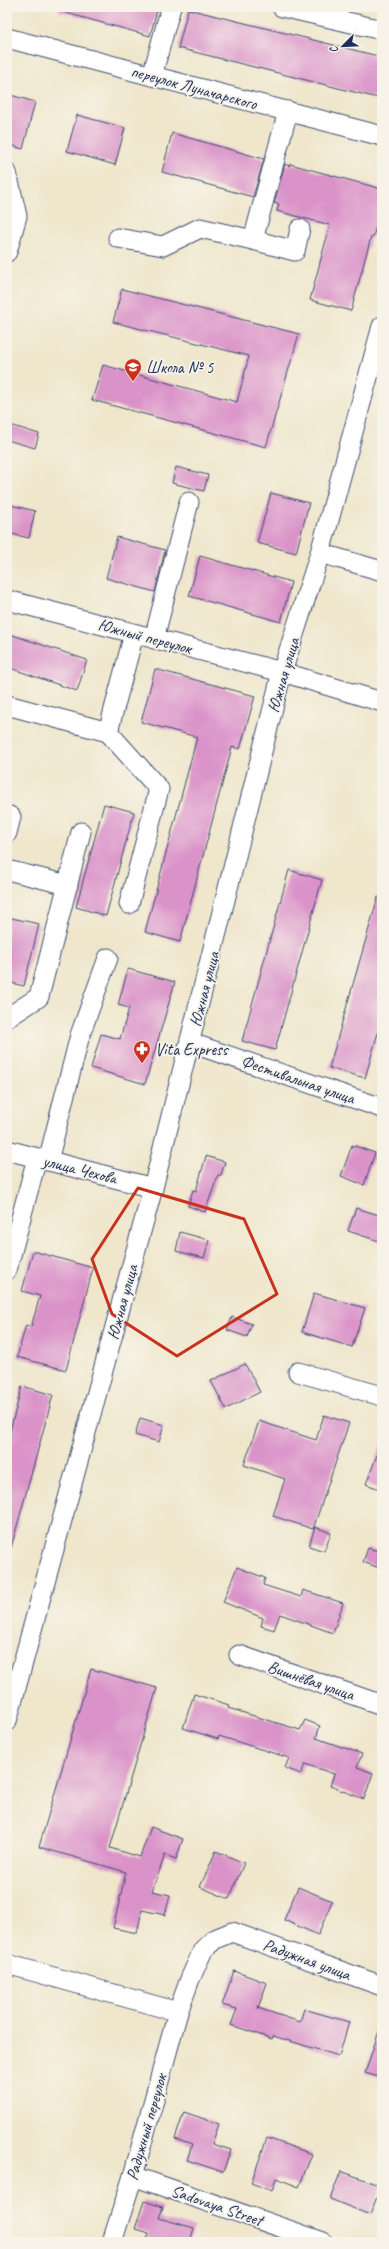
<svg xmlns="http://www.w3.org/2000/svg" width="389" height="2249" font-family="Caveat,sans-serif">
<style>
.building{fill:#da93c9}
.lines{fill:none;stroke-linecap:round;stroke-linejoin:round}
.minor-casing{stroke:#3b4a6e;stroke-width:21}
.minor{stroke:#fff;stroke-width:19}
.marked{fill:none;stroke:#c8321e;stroke-width:3;stroke-linejoin:round}
.labels{text-anchor:middle;stroke-width:3.5;stroke-linejoin:round;paint-order:stroke}
.street-label{font-size:17px;fill:#1b2f5e;stroke:#f7f3e8}
.poi-label{font-size:17px;fill:#1b2f5e;stroke:#f7f3e8;text-anchor:start}
</style>
<rect width="100%" height="100%" fill="#f7f3e8"/>
<filter id="ink" filterUnits="userSpaceOnUse"><feTurbulence type="fractalNoise" baseFrequency=".025" numOctaves="2"/><feDisplacementMap in="SourceGraphic" scale="8" xChannelSelector="R" yChannelSelector="G"/><feConvolveMatrix kernelMatrix="1 2 1 2 8 2 1 2 1" color-interpolation-filters="sRGB"/></filter>
<filter id="wash" filterUnits="userSpaceOnUse"><feTurbulence type="fractalNoise" baseFrequency=".012" numOctaves="4" result="noise"/><feDisplacementMap in="SourceGraphic" scale="16" xChannelSelector="R" yChannelSelector="G"/><feGaussianBlur stdDeviation="0.9" result="paint"/><feColorMatrix in="noise" values="0 0 0 0 0 0 0 0 0 0 0 0 0 0 0 0 0 1.4 0 .05"/><feComposite in="paint" operator="in"/></filter>
<g filter="url(#wash)">
<rect width="100%" height="100%" fill="#efe6cb"/>
<g id="blocks">
<g class="building">
<polygon points="59,7 158,7 150,36 59,11"/>
<polygon points="188,9 382,57 382,99 178,48"/>
<polygon points="7,94 35,102 23,149 7,144"/>
<polygon points="77,115 125,128 115,165 67,151"/>
<polygon points="172,133 264,159 253,197 162,172"/>
<polygon points="285,164 289,166 290,164 382,189 382,206 373,237 371,237 351,311 310,300 330,225 277,211 279,204 274,203"/>
<polygon points="122,289 299,334 266,447 92,400 103,365 237,402 249,356 113,322"/>
<polygon points="7,424 39,434 35,448 7,440"/>
<polygon points="176,467 208,475 204,491 172,483"/>
<polygon points="271,493 309,503 296,553 257,543"/>
<polygon points="7,504 35,511 29,538 7,533"/>
<polygon points="117,537 165,550 155,592 106,578"/>
<polygon points="200,556 291,582 281,622 189,596"/>
<polygon points="7,633 87,660 77,691 7,667"/>
<polygon points="155,669 255,696 240,749 232,747 180,942 145,932 197,737 141,722"/>
<polygon points="104,804 134,812 106,916 76,907"/>
<polygon points="289,870 322,880 275,1050 242,1041"/>
<polygon points="378,897 382,898 382,1019 365,1078 329,1068"/>
<polygon points="7,917 39,924 24,986 7,982"/>
<polygon points="128,969 175,982 145,1084 91,1068 101,1034 120,1039 129,1008 118,1005"/>
<polygon points="352,1145 375,1153 364,1185 341,1176"/>
<polygon points="206,1156 225,1162 221,1175 218,1175 205,1212 188,1206 193,1190 196,1191"/>
<polygon points="356,1208 382,1216 382,1242 348,1231"/>
<polygon points="180,1232 209,1240 204,1258 176,1251"/>
<polygon points="33,1251 93,1268 66,1370 17,1357 26,1325 31,1327 40,1296 22,1291"/>
<polygon points="314,1293 365,1308 352,1347 302,1332"/>
<polygon points="232,1317 252,1324 247,1337 227,1330"/>
<polygon points="245,1364 260,1392 226,1409 211,1381"/>
<polygon points="22,1386 53,1395 11,1548 7,1547 7,1442"/>
<polygon points="324,1415 349,1423 313,1529 273,1516 285,1479 244,1465 259,1421 316,1440"/>
<polygon points="140,1418 164,1425 159,1442 135,1435"/>
<polygon points="381,1445 382,1445 382,1490 366,1484"/>
<polygon points="315,1527 331,1533 324,1551 309,1546"/>
<polygon points="368,1548 382,1552 382,1569 363,1562"/>
<polygon points="237,1567 265,1578 263,1585 301,1597 303,1590 343,1603 333,1633 280,1614 274,1630 261,1626 263,1618 223,1602"/>
<polygon points="91,1669 157,1688 110,1848 140,1857 151,1827 183,1839 176,1859 165,1855 152,1891 170,1895 165,1915 142,1910 137,1933 113,1928 126,1872 39,1847"/>
<polygon points="194,1694 229,1705 228,1708 300,1730 305,1720 320,1726 316,1738 362,1754 357,1767 373,1773 364,1799 330,1786 334,1774 305,1764 301,1774 285,1768 289,1758 219,1736 218,1739 183,1728"/>
<polygon points="216,1851 244,1863 229,1899 200,1887"/>
<polygon points="298,1887 332,1901 318,1935 284,1920"/>
<polygon points="234,1971 267,1983 258,2008 300,2022 304,2009 349,2022 339,2056 273,2036 272,2039 231,2025 237,2009 222,2005"/>
<polygon points="379,2031 382,2032 382,2078 365,2073"/>
<polygon points="184,2112 219,2124 212,2144 231,2150 223,2172 187,2160 192,2145 175,2139"/>
<polygon points="267,2138 312,2154 299,2187 276,2178 272,2191 251,2183"/>
<polygon points="341,2171 381,2186 370,2215 330,2199"/>
<polygon points="144,2201 163,2207 159,2218 194,2228 190,2242 146,2242 149,2233 135,2229"/>
</g>
</g>
</g>
<g filter="url(#ink)">
<use href="#blocks" fill-opacity="0" stroke="#3b4a6e" stroke-width="1"/>
<g class="lines">
<g class="minor-casing">
<g id="minor">
<polyline points="282,7 382,30"/>
<polyline points="7,38 382,136"/>
<polyline points="152,76 171,7"/>
<polyline points="288,111 253,240 295,251 300,229"/>
<polyline points="7,173 17,216 7,252"/>
<polyline points="118,238 163,246 200,228 253,240"/>
<polyline points="320,553 382,571"/>
<polyline points="7,600 282,672 382,702"/>
<polyline points="154,639 189,502"/>
<polyline points="7,705 108,732 134,634"/>
<polyline points="108,732 159,789 129,904"/>
<polyline points="7,815 11,817 7,833"/>
<polyline points="7,870 68,885"/>
<polyline points="7,1018 39,997 81,832"/>
<polyline points="191,1043 382,1108"/>
<polyline points="7,1150 153,1188"/>
<polyline points="48,1161 80,1035 108,958"/>
<polyline points="7,1270 37,1158"/>
<polyline points="298,1372 382,1396"/>
<polyline points="239,1655 382,1705"/>
<polyline points="7,1721 153,1188 282,672 320,553 382,326"/>
<polyline points="7,1964 178,2012"/>
<polyline points="133,2176 323,2242"/>
<polyline points="112,2242 133,2176 178,2012 190,1979 203,1950 215,1939 232,1932 382,1986"/>
</g>
</g>
<use href="#minor" class="minor"/>
</g>
</g>
<path class="marked" d="M138 1188 244 1219 277 1294 177 1356 112 1314 92 1259Z"/>
<defs>
<g id="school-pin" transform="scale(0.9)"><path d="M0 17L-7.5 6A9.5 9.5 0 1 1 7.5 6Z" fill="#c8321e" stroke="#f7f3e8"/><path d="M0-5L7-2L0 1L-7-2ZM-4 1L0 2.5L4 1V4Q0 6-4 4Z" fill="#fff"/></g>
<g id="pharmacy-pin" transform="scale(0.9)"><path d="M0 17L-7.5 6A9.5 9.5 0 1 1 7.5 6Z" fill="#c8321e" stroke="#f7f3e8"/><path d="M-2-6h4v4h4v4h-4v4h-4v-4h-4v-4h4Z" fill="#fff"/></g>
</defs>
<g fill-rule="evenodd">
<use href="#school-pin" x="133" y="367"/>
<use href="#pharmacy-pin" x="142" y="1049"/>
</g>
<g class="labels">
<g class="street-label">
<text transform="translate(194 87) rotate(15)" y="6">переулок Луначарского</text>
<text transform="translate(145 636) rotate(15)" y="6">Южный переулок</text>
<text transform="translate(283 675) rotate(-74)" y="6">Южная улица</text>
<text transform="translate(204 989) rotate(-76)" y="6">Южная улица</text>
<text transform="translate(298 1079) rotate(19)" y="6">Фестивальная улица</text>
<text transform="translate(80 1169) rotate(14)" y="6">улица Чехова</text>
<text transform="translate(122 1302) rotate(-75)" y="6">Южная улица</text>
<text transform="translate(311 1680) rotate(19)" y="6">Вишнёвая улица</text>
<text transform="translate(307 1959) rotate(20)" y="6">Радужная улица</text>
<text transform="translate(146 2127) rotate(-74)" y="6">Радужный переулок</text>
<text transform="translate(217 2205) rotate(19)" y="6">Sadovaya Street</text>
</g>
<g class="poi-label">
<text x="146" y="373">Школа № 5</text>
<text x="155" y="1055">Vita Express</text>
</g>
</g>
<rect width="389" height="2249" fill="none" stroke="#f7f3e8" stroke-width="24"/>
<g transform="translate(343 46) rotate(246)" stroke="#f7f3e8" stroke-width="3" paint-order="stroke">
<path d="M0-3L7 15L0 10L-7 15Z" fill="#1b2f5e"/>
<text y="-6" font-size="11" font-weight="bold" text-anchor="middle" fill="#1b2f5e">С</text>
</g>
</svg>
